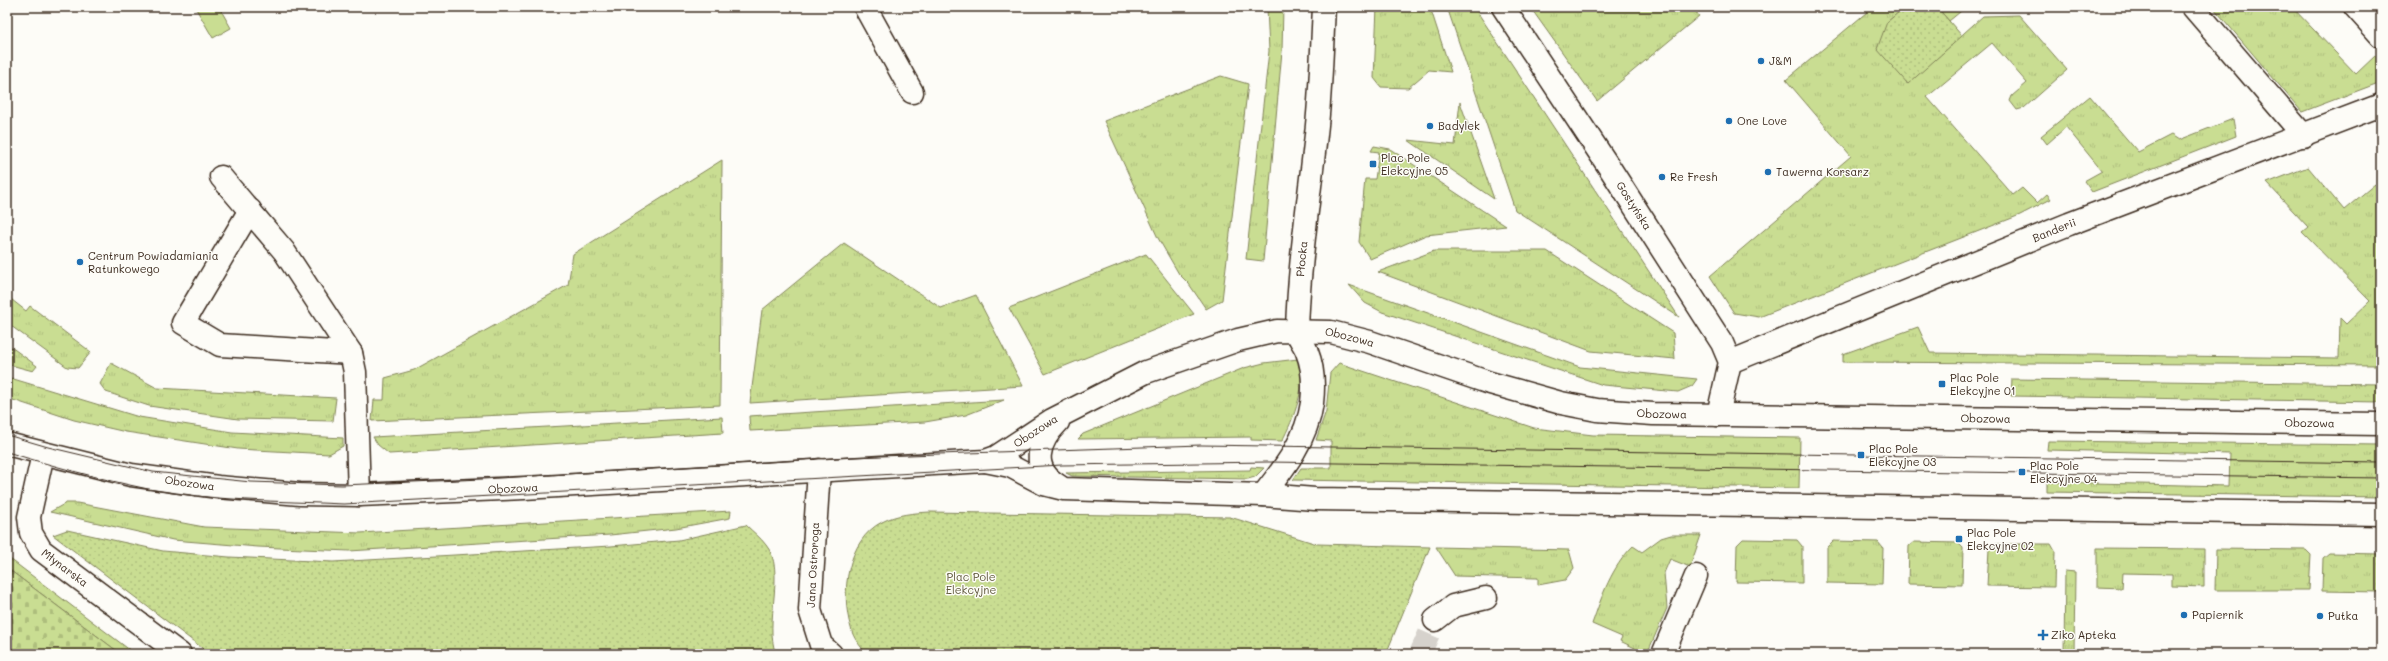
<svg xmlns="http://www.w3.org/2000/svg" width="2388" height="661" font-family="Mali,sans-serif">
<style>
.grass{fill:url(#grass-tufts);stroke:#828458}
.cemetery{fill:url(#cemetery-stones);stroke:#828458}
.park{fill:url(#park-dots);stroke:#828458}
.pitch{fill:#c9dd92;stroke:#828458}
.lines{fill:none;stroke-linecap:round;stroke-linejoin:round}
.minor-tunnel{stroke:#d6d2cc;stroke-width:22;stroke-dasharray:22 11;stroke-linecap:butt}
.minor-casing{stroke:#3b2a1e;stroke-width:25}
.minor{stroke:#fdfcf7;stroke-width:22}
.tram{stroke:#3b2a1e;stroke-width:1}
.poi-dot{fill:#1f6fb2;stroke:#fdfcf7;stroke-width:1.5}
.labels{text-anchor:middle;stroke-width:3;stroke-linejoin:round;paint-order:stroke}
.poi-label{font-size:11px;fill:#3b2a1e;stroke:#fdfcf7;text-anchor:start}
.street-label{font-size:11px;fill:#3b2a1e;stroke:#fdfcf7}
.park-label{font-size:11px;fill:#5e573b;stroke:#fdfcf7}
</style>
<defs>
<pattern id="grass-tufts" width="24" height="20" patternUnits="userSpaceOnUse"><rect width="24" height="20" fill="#c9dd92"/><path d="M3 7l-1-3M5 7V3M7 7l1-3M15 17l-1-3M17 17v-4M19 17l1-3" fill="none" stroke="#aebe7d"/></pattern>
<pattern id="cemetery-stones" width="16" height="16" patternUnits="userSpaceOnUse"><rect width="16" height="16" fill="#c9dd92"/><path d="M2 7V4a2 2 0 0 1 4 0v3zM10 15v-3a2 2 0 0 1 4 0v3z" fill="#aebe7d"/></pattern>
<pattern id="park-dots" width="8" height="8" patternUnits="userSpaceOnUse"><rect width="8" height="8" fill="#c9dd92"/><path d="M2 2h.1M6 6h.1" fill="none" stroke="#aebe7d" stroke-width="1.8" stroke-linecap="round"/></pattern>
</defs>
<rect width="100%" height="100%" fill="#fdfcf7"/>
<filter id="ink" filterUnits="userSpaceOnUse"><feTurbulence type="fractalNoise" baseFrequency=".025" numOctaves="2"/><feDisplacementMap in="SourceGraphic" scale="8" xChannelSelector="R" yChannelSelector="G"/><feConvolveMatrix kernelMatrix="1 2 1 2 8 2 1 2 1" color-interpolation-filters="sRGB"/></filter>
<g filter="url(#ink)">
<g class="grass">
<polygon points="1267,7 1283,7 1282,51 1263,261 1246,259 1269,51"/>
<polygon points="1377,7 1430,7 1451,72 1429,70 1408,88 1381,87 1374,78"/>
<polygon points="1447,7 1474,7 1679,317 1515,210"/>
<polygon points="1530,7 1692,7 1699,16 1597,101"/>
<polygon points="1873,7 1905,7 1887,22 1907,84 1983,16 2019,15 2067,70 2024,108 2017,110 2010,101 2012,96 2027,83 1992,43 1927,97 2013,195 2022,188 2037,203 2047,194 2051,199 2020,215 1759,317 1734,313 1710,276 1851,156 1786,80"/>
<polygon points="1937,7 1966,7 1949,21"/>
<polygon points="2213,7 2292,7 2356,74 2376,55 2381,61 2381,82 2302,112"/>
<polygon points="1221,76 1248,84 1222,300 1206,309 1189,284 1179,274 1158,238 1104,121"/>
<polygon points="2090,96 2138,152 2171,135 2179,140 2233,119 2236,136 2092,192 2084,181 2102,171 2066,127 2047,144 2041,136"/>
<polygon points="1460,102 1494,199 1408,140 1455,145"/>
<polygon points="1374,146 1390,149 1506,226 1426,235 1370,259 1359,242 1365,179 1375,179 1379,152 1371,151"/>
<polygon points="722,160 720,405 372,421 374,400 384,400 385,378 414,370 568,285 573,254"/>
<polygon points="2308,167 2344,210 2375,184 2381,191 2381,365 1843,362 1843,354 1918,327 1930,353 2339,358 2340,318 2346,324 2370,301 2302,232 2308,227 2267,183"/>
<polygon points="844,243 941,308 976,295 1023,386 750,403 762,310"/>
<polygon points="1434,251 1547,251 1673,333 1675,359 1591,351 1378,272"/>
<polygon points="1146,254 1194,314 1045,374 1009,308"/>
<polygon points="1349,285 1580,367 1697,379 1692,386 1678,392 1603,385 1382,312 1365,303"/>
<polygon points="7,296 26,311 30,306 91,352 78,368 67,367 7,323"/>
<polygon points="7,344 37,366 33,371 7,364"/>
<path d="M1298 359C1309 382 1293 420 1282 441L1251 440V437L1078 439 1083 434 1244 368 1264 363Z"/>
<polygon points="111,363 157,388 336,398 333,421 238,419 149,406 106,392 100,384"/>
<polygon points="1339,363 1534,428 1593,435 1800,438 1799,488 1293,480 1301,468 1331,468 1331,441 1316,440 1326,411 1330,373"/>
<polygon points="7,377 139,417 232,432 343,438 343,446 329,454 238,449 126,432 74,420 7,398"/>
<polygon points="2012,379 2381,384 2381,402 2011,396"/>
<polygon points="1004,400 966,415 925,422 750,431 749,416"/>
<polygon points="722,417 723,433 389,454 378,445 373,437"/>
<polygon points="2048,441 2381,445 2381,497 2047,492 2047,482 2229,486 2230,454 2047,450"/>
<polygon points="1251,467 1264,468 1255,477 1248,479 1072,476 1066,473 1250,470"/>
<polygon points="66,503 77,503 204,527 360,533 731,511 730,518 676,528 610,535 349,551 258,547 173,540 50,512"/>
<path d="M1671 535H1701L1690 567 1670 559 1664 573 1667 608 1647 654H1633L1635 648 1620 641 1622 637 1592 624C1602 596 1611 568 1633 546L1642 552 1661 538Z"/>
<polygon points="1743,539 1797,540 1802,546 1802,583 1736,582 1737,545"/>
<polygon points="1833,541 1878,542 1883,548 1882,584 1827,583 1827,547"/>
<polygon points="1914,542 1958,543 1963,548 1962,585 1908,584 1909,546"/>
<polygon points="1995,544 2051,544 2055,551 2054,587 1987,586 1989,549"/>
<polygon points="1436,547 1569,550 1574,568 1565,580 1538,585 1538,578 1455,576"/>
<polygon points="2097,548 2204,549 2204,587 2172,586 2172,574 2123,573 2122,588 2097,587"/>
<polygon points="2216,549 2306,550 2311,555 2309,590 2215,590"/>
<polygon points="2329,553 2381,554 2381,592 2322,591 2323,558"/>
<polygon points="7,557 14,562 135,654 121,654 7,568"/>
<polygon points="2065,571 2075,572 2074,654 2064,654"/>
</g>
<polygon class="cemetery" points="7,568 121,654 7,654"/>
<g class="park">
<polygon points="1905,7 1937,7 1962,36 1908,84 1877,49 1887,22"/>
<path d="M930 512 1230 517 1317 544 1430 547 1386 654H867C860 646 853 638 851 628 840 593 847 540 882 522 897 514 914 513 930 512Z"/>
<path d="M746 525C753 532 761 538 766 545 787 570 763 623 776 654H210L53 535 67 530 163 551 229 557 333 562 611 546 679 540Z"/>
</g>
<polygon class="pitch" points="195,7 219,7 231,28 213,38"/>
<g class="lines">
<polyline class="minor-tunnel" points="1420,654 1435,620"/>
<g class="minor-casing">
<g id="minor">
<polyline points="865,7 912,92"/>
<path id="s1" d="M1503 7 1611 170 1722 343 1730 362 1718 415"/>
<polyline points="2193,7 2304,136"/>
<polyline points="2355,7 2381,36"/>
<polyline points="221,177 284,251 351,353 355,372 359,495"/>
<polyline points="250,210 183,323 220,345 351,353"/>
<path id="s2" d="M1730 362 2069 224 2381 105"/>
<path d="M1058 422C1037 443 1030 469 1059 486"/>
<path id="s3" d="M7 444 131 475 218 487 300 494 359 495 524 488 985 461 996 457 1052 420 1146 372 1238 340 1277 331 1331 332 1370 342 1490 383 1561 403 1597 410 1653 414 2381 424"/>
<path id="s4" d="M43 454 29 517 31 533 41 550 180 654"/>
<polyline points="985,461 1010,466 1044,484 1064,489 1263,495 1315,499 2381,514"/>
<polyline points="819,470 810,610 821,645 831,654"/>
<path id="s5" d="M1263 495C1285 467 1307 439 1312 403 1314 386 1313 367 1307 352 1305 345 1297 337 1297 330 1299 261 1310 193 1317 125 1321 86 1322 46 1324 7"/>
<polyline points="1435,620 1453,606 1486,598"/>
<polyline points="1663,654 1696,576"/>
</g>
</g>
<use href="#minor" class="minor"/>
<g class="tram">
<polyline points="7,435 48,447 153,472 251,482 342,485 483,479 851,457 1201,445 2381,463"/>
<path d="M7 452C53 466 100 479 148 489 212 501 279 501 344 504L1062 465 1268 462 2381 478"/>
</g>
</g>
</g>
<g class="poi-dot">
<circle cx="1761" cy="61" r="4"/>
<circle cx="1729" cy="121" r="4"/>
<circle cx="1430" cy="126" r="4"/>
<rect x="1369" y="160" width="8" height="8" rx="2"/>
<circle cx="1768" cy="172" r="4"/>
<circle cx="1662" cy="177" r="4"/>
<circle cx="80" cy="262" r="4"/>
<rect x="1938" y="380" width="8" height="8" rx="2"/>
<rect x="1857" y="451" width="8" height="8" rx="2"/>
<rect x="2018" y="468" width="8" height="8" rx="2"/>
<rect x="1955" y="535" width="8" height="8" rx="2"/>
<circle cx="2184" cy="615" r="4"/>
<circle cx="2320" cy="616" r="4"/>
<path d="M2041 629h4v4h4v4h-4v4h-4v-4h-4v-4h4z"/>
</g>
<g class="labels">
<g class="poi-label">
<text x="1769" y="65">J&amp;M</text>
<text x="1737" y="125">One Love</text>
<text x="1438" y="130">Badylek</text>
<text x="1381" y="162">Plac Pole<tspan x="1381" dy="13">Elekcyjne 05</tspan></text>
<text x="1776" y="176">Tawerna Korsarz</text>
<text x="1670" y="181">Re Fresh</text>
<text x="88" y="260">Centrum Powiadamiania<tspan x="88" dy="13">Ratunkowego</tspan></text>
<text x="1950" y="382">Plac Pole<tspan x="1950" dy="13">Elekcyjne 01</tspan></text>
<text x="1869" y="453">Plac Pole<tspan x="1869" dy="13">Elekcyjne 03</tspan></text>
<text x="2030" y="470">Plac Pole<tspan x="2030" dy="13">Elekcyjne 04</tspan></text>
<text x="1967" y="537">Plac Pole<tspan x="1967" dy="13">Elekcyjne 02</tspan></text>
<text x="2192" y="619">Papiernik</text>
<text x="2328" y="620">Putka</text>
<text x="2051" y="639">Ziko Apteka</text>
</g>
<g class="street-label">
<text dy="4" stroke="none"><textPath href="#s1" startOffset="238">Gostyńska</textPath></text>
<text dy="4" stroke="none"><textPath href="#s2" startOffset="350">Banderii</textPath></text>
<text dy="4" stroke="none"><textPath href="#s5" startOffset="253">Płocka</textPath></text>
<text dy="4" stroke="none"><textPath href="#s3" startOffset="1379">Obozowa</textPath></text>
<text dy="4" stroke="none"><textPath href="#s3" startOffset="1702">Obozowa</textPath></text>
<text dy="4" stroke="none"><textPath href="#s3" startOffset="2026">Obozowa</textPath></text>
<text dy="4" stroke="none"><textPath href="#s3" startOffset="2350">Obozowa</textPath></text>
<text dy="4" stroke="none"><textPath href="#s3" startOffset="1043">Obozowa</textPath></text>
<text dy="4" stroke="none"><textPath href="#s3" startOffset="187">Obozowa</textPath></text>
<text dy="4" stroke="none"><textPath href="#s3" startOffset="511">Obozowa</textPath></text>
<text transform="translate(813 565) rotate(-87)" y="4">Jana Ostroroga</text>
<text dy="4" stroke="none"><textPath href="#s4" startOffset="130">Młynarska</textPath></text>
</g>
<g class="park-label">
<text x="971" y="581">Plac Pole<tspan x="971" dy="13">Elekcyjne</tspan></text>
</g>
</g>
<rect width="2388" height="661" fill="none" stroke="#fdfcf7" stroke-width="24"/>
<rect x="12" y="12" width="2364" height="637" fill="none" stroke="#3b2a1e" stroke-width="1.5" filter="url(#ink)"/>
</svg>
